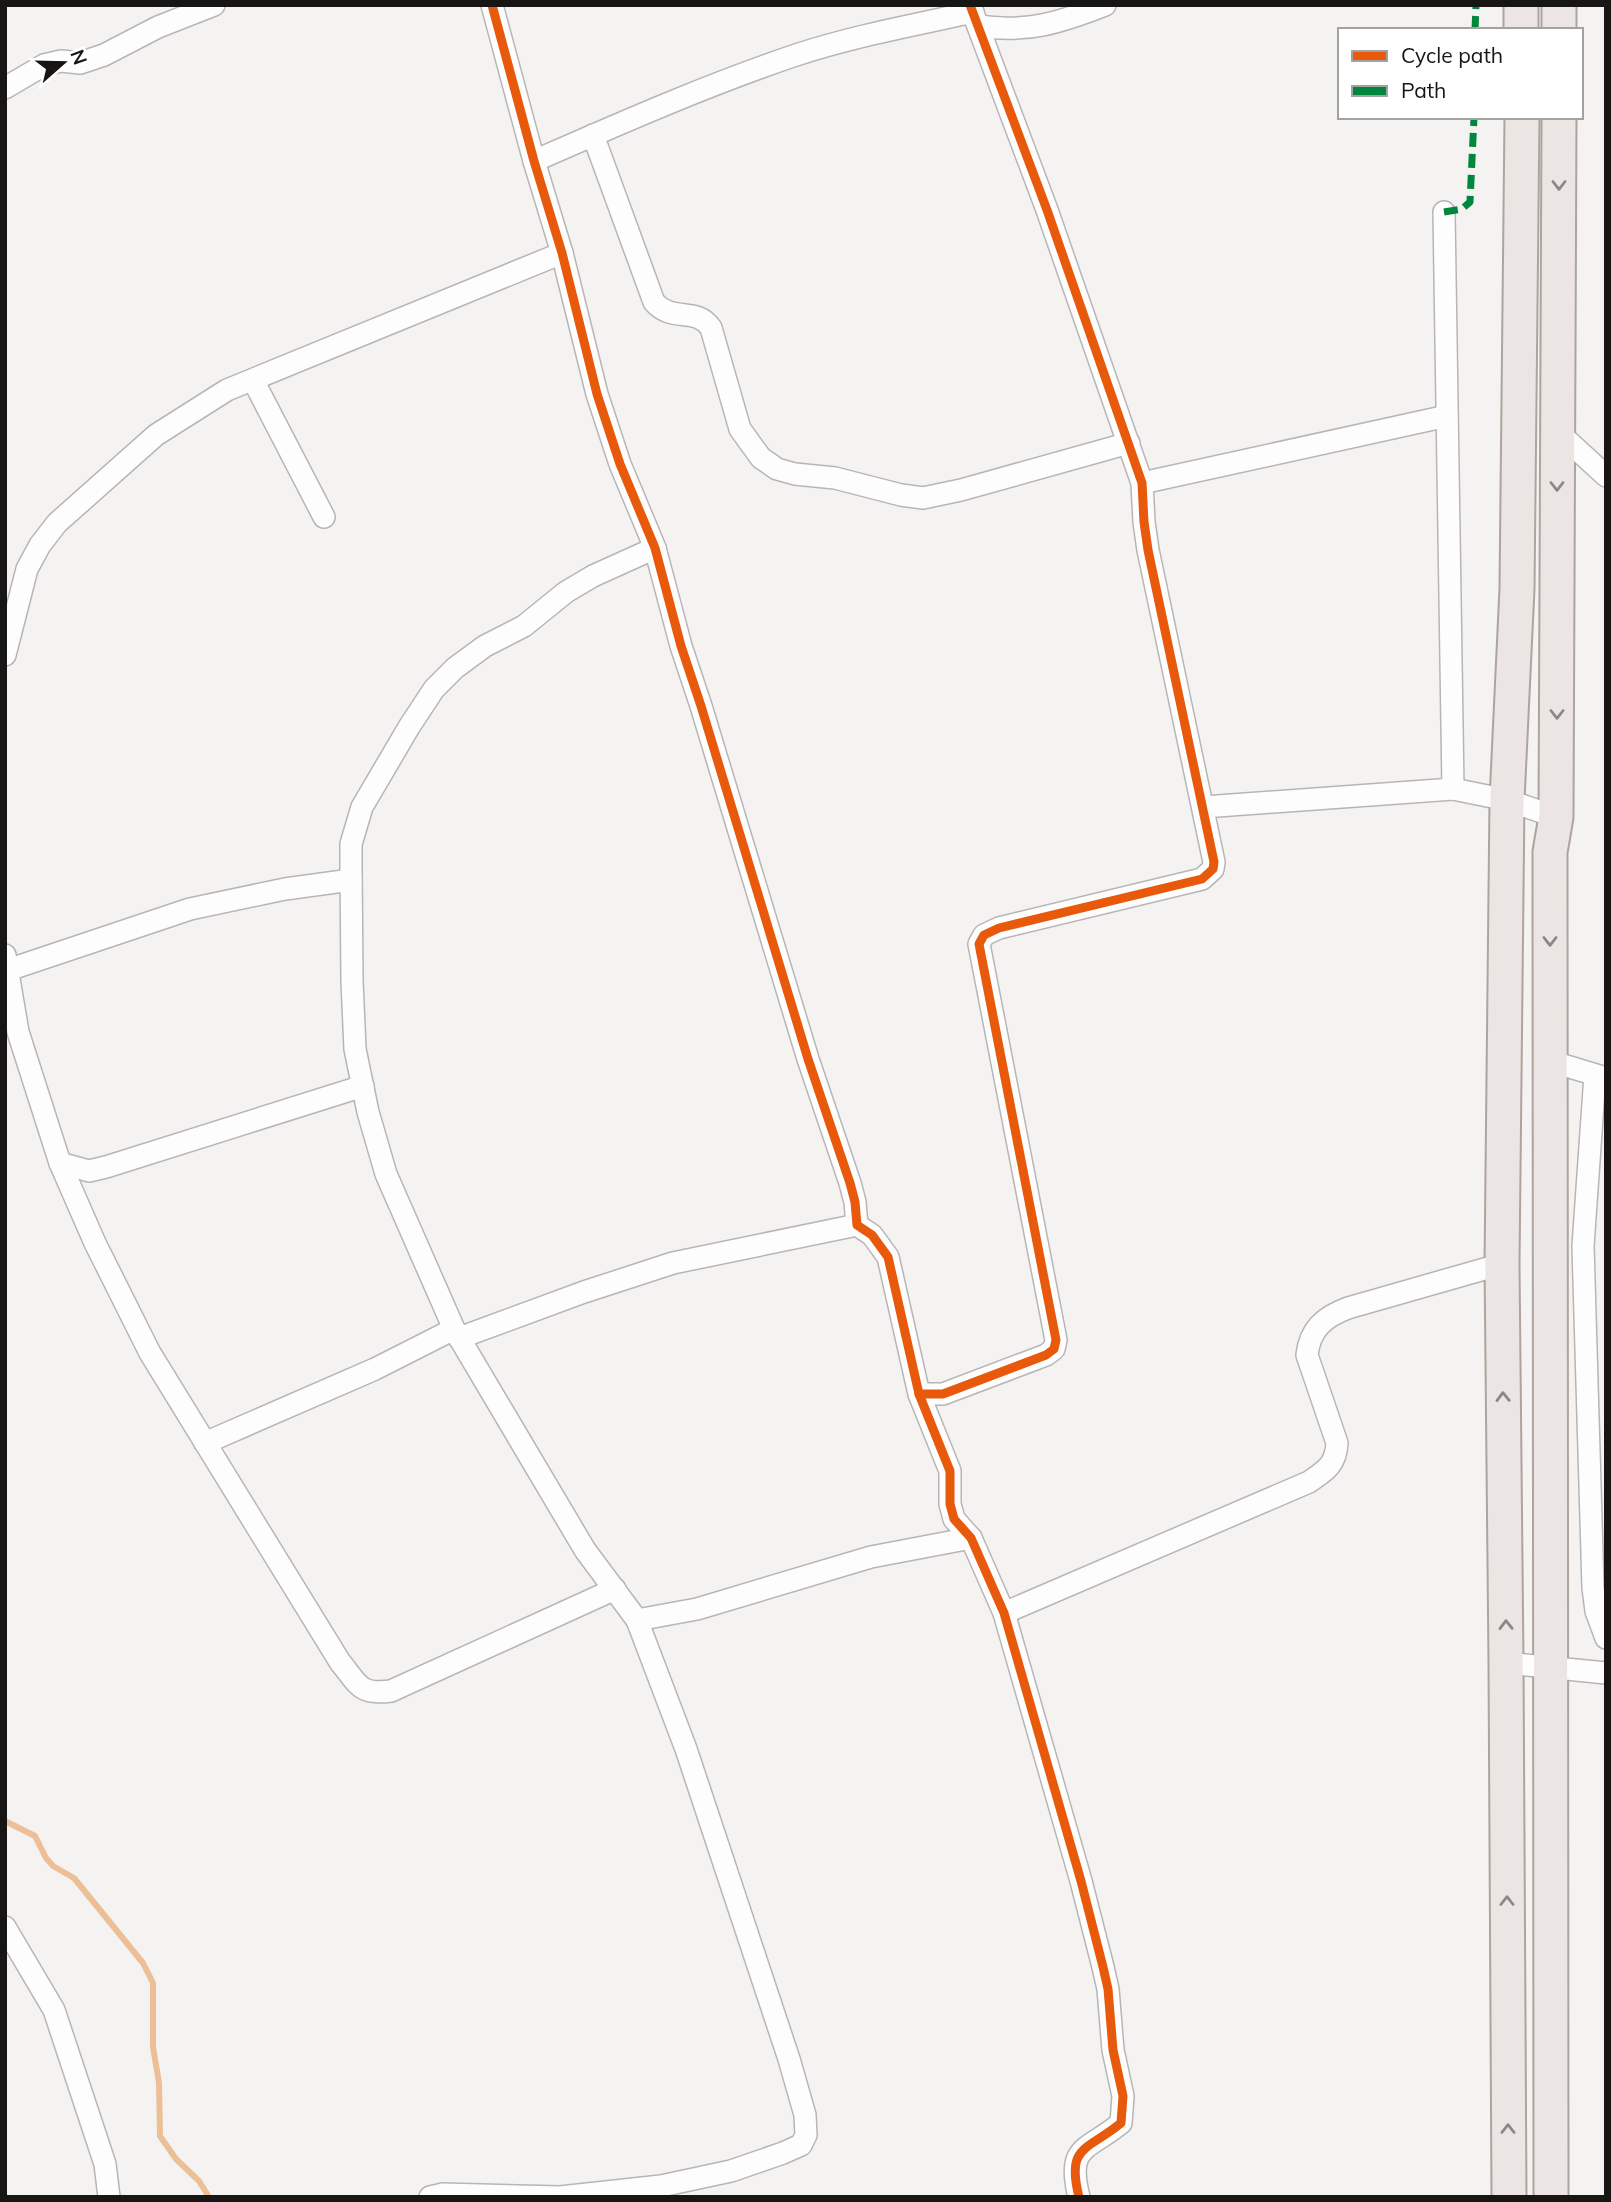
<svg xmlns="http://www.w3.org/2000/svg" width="1611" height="2202" font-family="Mulish,sans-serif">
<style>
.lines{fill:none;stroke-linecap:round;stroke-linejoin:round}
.stream{stroke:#ecbf97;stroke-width:6}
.street-casing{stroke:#b7b5b5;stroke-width:24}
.primary-casing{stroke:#ada49d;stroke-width:37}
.street{stroke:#fefdfd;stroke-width:21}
.primary{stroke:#ebe6e3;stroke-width:33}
.quiet{stroke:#00873e;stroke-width:7;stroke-dasharray:14 7;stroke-linecap:butt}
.cycleway-casing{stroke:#fff;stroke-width:13}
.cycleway{stroke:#e8590c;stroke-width:9}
.oneway{stroke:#8c8886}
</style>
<rect width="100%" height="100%" fill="#f5f3f2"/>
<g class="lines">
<polyline class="stream" points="5,1821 35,1836 46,1858 53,1866 74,1878 143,1963 153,1983 153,2047 159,2083 160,2136 176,2159 199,2181 209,2197"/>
<g class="street-casing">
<g id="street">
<path d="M492 5 534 161 562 253 597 394 620 464 655 548 681 646 701 706 808 1059 850 1183 855 1202 857 1225 872 1235 888 1257 919 1394 950 1471V1504L954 1519 971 1538 1004 1613 1081 1881 1103 1967 1108 1989 1113 2050 1123 2096 1121 2123C1087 2151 1066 2145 1079 2197"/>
<path d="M978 26C1028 33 1059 23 1105 5"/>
<polyline points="5,88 44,65 61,61 80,63 104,55 158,27 214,5"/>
<path d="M593 135 654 302C672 323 696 306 711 328L740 429 761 458 777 469 795 474 835 478 901 495 923 498 961 490 1129 443"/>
<path d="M534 161C621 123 707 85 796 55 854 36 914 25 973 12"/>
<polyline points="1444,212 1453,789"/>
<polyline points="253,380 324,517"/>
<polyline points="1558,432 1606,476"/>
<polyline points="1142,483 1447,416"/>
<polyline points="655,548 593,576 566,592 524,626 485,646 455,668 434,689 409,727 362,807 351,844 351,866 352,981 355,1049 368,1112 386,1174 454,1329 585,1550 637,1620 697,1609 871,1557 971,1538"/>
<polyline points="5,655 27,569 40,545 57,523 156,435 227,390 562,253"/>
<polyline points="1204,807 1453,789 1507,800 1556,817"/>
<path d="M5 955 18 1032 60 1163 95 1243 150 1353 340 1662C359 1685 359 1695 391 1691L615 1589"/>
<polyline points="5,971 190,909 285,889 351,880"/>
<polyline points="1550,1061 1606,1078"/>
<polyline points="1595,1075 1583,1246 1593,1588 1596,1611 1606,1638"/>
<polyline points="60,1163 89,1171 106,1167 363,1086"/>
<polyline points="459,1338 584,1292 673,1263 857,1225"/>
<polyline points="919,1394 943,1394 1046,1355 1054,1349 1056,1340 979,944 984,935 999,928 1202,879 1213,869 1214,862 1148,550 1144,522 1142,483 1047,210 970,5"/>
<polyline points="205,1443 375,1369 454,1329"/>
<path d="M1004 1613 1309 1482C1325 1471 1336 1465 1337 1443L1307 1355C1310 1329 1324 1317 1348 1308L1502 1264"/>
<polyline points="1506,1663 1606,1673"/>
<polyline points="5,1927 54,2010 105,2164 109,2197"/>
<polyline points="430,2197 443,2194 560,2197 661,2186 731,2171 783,2153 801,2145 806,2135 805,2115 789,2059 686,1749 637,1620"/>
</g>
</g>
<g class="primary-casing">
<g id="primary">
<polyline points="1521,5 1521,30"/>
<polyline points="1559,30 1559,5"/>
<polyline points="1509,2197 1506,1663 1502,1264 1507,800 1517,589 1522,117"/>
<polyline points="1551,2197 1550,852 1556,817 1559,117"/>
</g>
</g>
<use href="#street" class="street"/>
<use href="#primary" class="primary"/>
<g class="quiet">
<polyline points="1475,30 1476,5"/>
<polyline points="1444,212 1462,209 1470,202 1474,117"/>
</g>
<g class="cycleway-casing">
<g id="cycleway">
<path d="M492 5 534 161 562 253 597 394 620 464 655 548 681 646 701 706 808 1059 850 1183 855 1202 857 1225 872 1235 888 1257 919 1394 950 1471V1504L954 1519 971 1538 1004 1613 1081 1881 1103 1967 1108 1989 1113 2050 1123 2096 1121 2123C1087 2151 1066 2145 1079 2197"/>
<polyline points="919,1394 943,1394 1046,1355 1054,1349 1056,1340 979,944 984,935 999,928 1202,879 1213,869 1214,862 1148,550 1144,522 1142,483 1047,210 970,5"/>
</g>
</g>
<use href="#cycleway" class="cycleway"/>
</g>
<defs><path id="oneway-chevron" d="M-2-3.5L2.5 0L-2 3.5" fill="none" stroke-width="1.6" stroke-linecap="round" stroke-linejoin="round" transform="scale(1.75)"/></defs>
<g class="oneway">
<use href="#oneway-chevron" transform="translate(1559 185) rotate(90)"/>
<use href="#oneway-chevron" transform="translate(1557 486) rotate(90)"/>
<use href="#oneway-chevron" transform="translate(1557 714) rotate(90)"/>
<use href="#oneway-chevron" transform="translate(1550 941) rotate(90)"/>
<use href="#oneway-chevron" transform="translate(1503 1397) rotate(-91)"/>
<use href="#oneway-chevron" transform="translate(1506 1625) rotate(-91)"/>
<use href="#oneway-chevron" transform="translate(1507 1901) rotate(-90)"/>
<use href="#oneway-chevron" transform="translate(1508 2129) rotate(-90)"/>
</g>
<rect width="1611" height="2202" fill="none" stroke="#171615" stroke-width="14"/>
<rect x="1338" y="28" width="245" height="91" fill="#ffffff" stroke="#a2a2a1" stroke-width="2"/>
<rect x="1352" y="51" width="35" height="10" fill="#e8590c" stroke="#a2a2a1" stroke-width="2"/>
<text x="1401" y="63" font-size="21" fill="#171615">Cycle path</text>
<rect x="1352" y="86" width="35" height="10" fill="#00873e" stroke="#a2a2a1" stroke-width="2"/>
<text x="1401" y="98" font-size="21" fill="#171615">Path</text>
<g transform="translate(63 63) rotate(70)" stroke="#ffffff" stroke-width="5" paint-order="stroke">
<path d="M0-5L12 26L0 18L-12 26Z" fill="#171615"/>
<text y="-10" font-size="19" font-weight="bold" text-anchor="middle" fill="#171615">N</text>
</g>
</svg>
